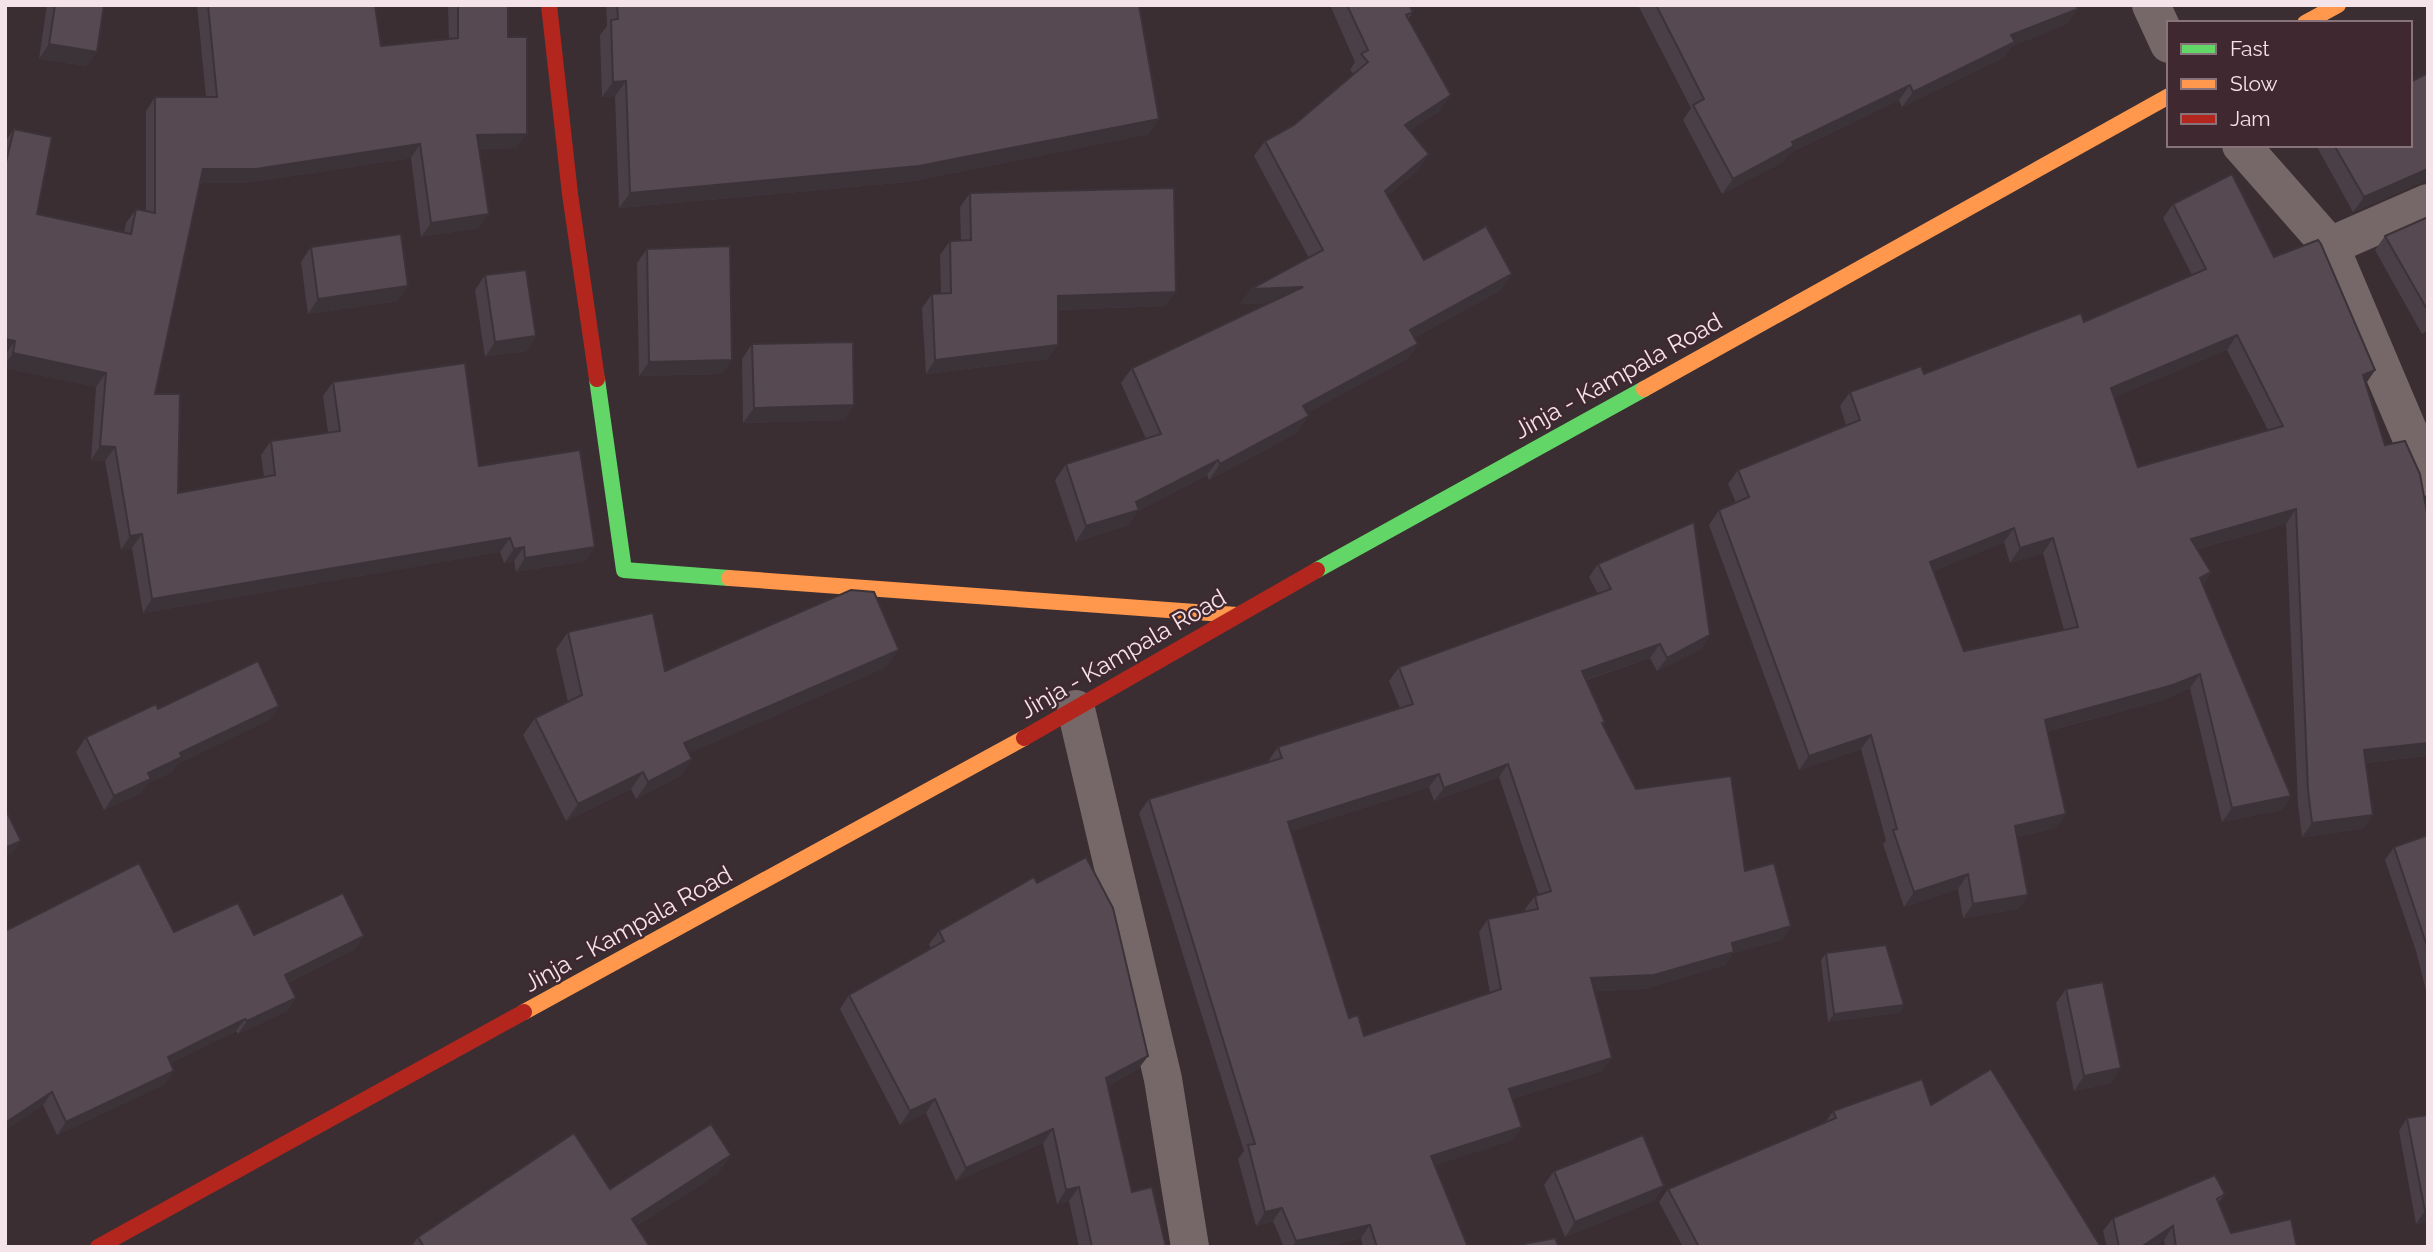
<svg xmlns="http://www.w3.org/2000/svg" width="2433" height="1252" font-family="Raleway,sans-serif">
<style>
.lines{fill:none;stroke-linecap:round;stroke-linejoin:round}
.street{stroke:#766869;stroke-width:38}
.fast{stroke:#63d668;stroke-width:16}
.slow{stroke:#ff974d;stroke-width:16}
.jam{stroke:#b3261e;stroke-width:16}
.wall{fill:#4a3f46;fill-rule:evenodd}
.shaded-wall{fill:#3c3339}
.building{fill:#564951;stroke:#3c3339;stroke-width:2;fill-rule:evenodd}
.labels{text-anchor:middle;stroke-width:5;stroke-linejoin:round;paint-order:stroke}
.street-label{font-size:24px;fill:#f4e3e9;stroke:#402831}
</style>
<rect width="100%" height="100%" fill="#3a2e32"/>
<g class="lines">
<g class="street">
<polyline points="2151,5 2169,44"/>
<polyline points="2241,145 2330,246 2428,477"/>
<polyline points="2330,246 2428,203"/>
<polyline points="1076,709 1163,1079 1190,1247"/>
</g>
<g class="fast">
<polyline points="597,379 624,570 729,578"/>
<polyline points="1317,570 1644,389"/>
</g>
<g class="slow">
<polyline points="2305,23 2338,5"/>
<polyline points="1644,389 2169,96"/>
<polyline points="729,578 1237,615"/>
<polyline points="524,1012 1024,738"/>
</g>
<g class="jam">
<polyline points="549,5 570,194 597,379"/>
<polyline points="1024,738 1317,570"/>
<polyline points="98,1247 524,1012"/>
</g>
</g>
<g class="wall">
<polygon points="47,5 104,5 87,66 39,59"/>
<polygon points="197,5 375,5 381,46 449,39 448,5 508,5 508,37 517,148 479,149 479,228 421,237 411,158 246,183 200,183 155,394 178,493 264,477 261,455 271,441 328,432 323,396 333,382 479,466 595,547 585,561 516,572 514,561 504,563 500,552 143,613 132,548 121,550 105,461 91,460 96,387 5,368 5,142 14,129 37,214 124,233 126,223 136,209 146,211 146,111 155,97 206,97"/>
<polygon points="606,5 1139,5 1149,134 908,182 619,208 615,96 602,97 600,35 607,26"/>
<polygon points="1330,5 1409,5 1413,12 1408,19 1440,111 1410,130 1419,169 1387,196 1424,260 1501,290 1414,338 1418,344 1407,359 1307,413 1298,432 1209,480 1207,475 1138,511 1128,525 1076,542 1055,480 1066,464 1146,439 1121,383 1132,368 1269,303 1240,304 1251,289 1309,258 1254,156 1265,141 1294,125 1354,74 1350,70 1355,62"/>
<polygon points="1638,5 2076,5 2067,24 2012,46 2004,57 1902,107 1899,100 1788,154 1784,161 1722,194 1683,120 1691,108"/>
<polygon points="2316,145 2410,145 2420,183 2353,212"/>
<polygon points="970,193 1166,306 1058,310 1048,359 926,374 922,308 932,294 941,293 940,255 950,241 961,240 960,207"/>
<path d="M2173 204 2274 257 2375 370 2366 383 2385 445 2427 513H2428V753L2426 756 2366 763 2363 829 2302 837 2298 804 2286 524 2197 549 2211 572 2203 584 2291 796 2281 810 2222 822 2190 688 2163 700 2048 731 2056 828 2017 837 2028 895 2018 909 1963 918 1958 889 1904 907 1883 844 1886 840 1861 749 1799 770 1709 525 1719 510 1736 503 1728 484 1738 470 1846 425 1840 406 1850 392 1924 374 2084 322 2192 275 2163 218ZM2227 350 2268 430 2138 467 2114 397ZM2004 542 2010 563 2043 553 2064 630 1964 651 1933 571Z"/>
<polygon points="2428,217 2428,330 2422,334 2375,250 2385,236"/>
<polygon points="311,247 398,301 308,314 301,262"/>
<polygon points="647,249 722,374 639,376 637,263"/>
<polygon points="485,275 536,336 526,351 485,357 475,290"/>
<polygon points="752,344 854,405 844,420 743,423 742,359"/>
<path d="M1598 564 1710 635 1701 649 1657 671 1650 658 1586 680 1605 722 1603 725 1636 789 1745 871 1791 926 1782 940 1733 953 1725 965 1644 989 1595 991 1612 1058 1602 1071 1512 1099 1522 1127 1512 1140 1435 1165 1468 1247H1363L1361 1238 1322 1247H1284L1273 1221 1256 1226 1238 1159 1244 1151 1139 813 1149 799 1269 762V760L1278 747 1400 708 1389 681 1399 667 1598 594 1589 577ZM1499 777 1539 895 1535 896 1525 909 1526 911 1488 919 1479 932 1490 993 1364 1036 1349 1018 1291 831 1429 787 1434 801Z"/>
<polygon points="568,632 665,671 886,667 689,753 692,759 680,776 636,799 631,789 566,821 523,735 535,718 568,702 556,649"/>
<polygon points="279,706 269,720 177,764 172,772 148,783 141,793 104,810 76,752 86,737 158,709"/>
<polygon points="2428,835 2428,998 2416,951 2385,860 2394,847"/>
<polygon points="5,931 174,932 254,935 364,936 355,949 289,982 296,998 287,1011 238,1034 236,1031 171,1063 165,1084 57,1135 43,1105 5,1130"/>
<polygon points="939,931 1148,1056 1138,1069 1108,1086 1132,1192 1166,1247 1079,1247 1069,1201 1057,1204 1043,1143 956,1181 926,1113 900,1125 840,1009 849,995 931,948 929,944"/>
<polygon points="1826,953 1904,1005 1899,1013 1828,1022 1821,960"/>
<polygon points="2066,989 2111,1083 2074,1091 2056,1003"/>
<polygon points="1931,1105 2101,1247 1683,1247 1659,1202 1668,1189 1825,1123 1833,1111"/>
<polygon points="2407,1118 2428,1221 2416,1224 2399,1131"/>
<polygon points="1554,1171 1664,1186 1653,1201 1565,1237 1544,1185"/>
<polygon points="719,1173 636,1226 650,1247 411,1247 418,1237 610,1189"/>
<polygon points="2225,1194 2218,1203 2231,1233 2297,1247 2165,1247 2164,1240 2153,1247 2107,1247 2103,1231 2113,1218"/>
</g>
<g class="shaded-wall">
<polygon points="2078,9 2067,24 2012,46 2004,57 1902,107 1913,92 2011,35"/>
<polygon points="49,44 97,52 87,66 39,59"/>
<polygon points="626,81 615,96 602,97 613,82"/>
<polygon points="1910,85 1899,100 1788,154 1784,161 1722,194 1733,179 1792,142"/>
<polygon points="1451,95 1440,111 1394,140 1405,125"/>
<polygon points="1159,119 1149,134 908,182 619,208 630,193"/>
<polygon points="527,134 517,148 468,149 477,135"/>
<polygon points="420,144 411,158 246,183 193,183 203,169"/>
<polygon points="1429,154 1419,169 1374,207 1385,191"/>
<polygon points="2428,169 2428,182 2420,183 2353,212 2364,197"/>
<polygon points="489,214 479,228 421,237 431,223"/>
<polygon points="1512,274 1501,290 1400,346 1410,330"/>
<polygon points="408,286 398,301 308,314 318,299"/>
<polygon points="1303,287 1293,302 1240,304 1251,289"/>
<polygon points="1176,292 1166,306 1048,310 1058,296"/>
<polygon points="2237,335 2227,350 2102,403 2111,388"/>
<polygon points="536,336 526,351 485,357 495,342"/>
<polygon points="5,339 15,341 5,355"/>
<polygon points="1418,344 1407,359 1293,421 1303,406"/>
<polygon points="1058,345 1048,359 926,374 935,360"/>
<polygon points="13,353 106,373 96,387 5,368 5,364"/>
<polygon points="732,360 722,374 639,376 649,362"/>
<polygon points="2375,370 2365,385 2363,375"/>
<polygon points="854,405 844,420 743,423 754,408"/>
<polygon points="1309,416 1298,432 1209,480 1220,464"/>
<polygon points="100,446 115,447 105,461 91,460"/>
<polygon points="1218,460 1207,475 1138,511 1128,525 1076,542 1086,526"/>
<polygon points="2296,509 2286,524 2181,553 2191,539"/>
<polygon points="2014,528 2004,542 1920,577 1930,562"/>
<polygon points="142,534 132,548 121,550 130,536"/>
<polygon points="510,538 500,552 143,613 152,599"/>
<polygon points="2053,538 2043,553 2010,563 2020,548"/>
<polygon points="524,547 514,561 504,563 514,549"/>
<polygon points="595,547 585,561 516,572 525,558"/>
<polygon points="2211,572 2201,586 2200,578"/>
<polygon points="1710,635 1701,649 1657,671 1667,658"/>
<polygon points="1660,644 1650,658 1572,684 1582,671"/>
<polygon points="899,650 886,667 671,761 684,743"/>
<polygon points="2200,674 2190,688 2163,700 2035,734 2045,720"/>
<polygon points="279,706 269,720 177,764 172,772 148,783 141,793 104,810 114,796 180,753"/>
<polygon points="1871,735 1861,749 1799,770 1809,756"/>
<polygon points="2428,743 2428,753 2426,756 2354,764 2364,750"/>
<polygon points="692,759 680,776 636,799 648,782"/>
<polygon points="1508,764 1499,777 1434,801 1444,788"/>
<polygon points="643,772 631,789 566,821 578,804"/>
<polygon points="1439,774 1429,787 1278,835 1288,822"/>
<polygon points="2291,796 2281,810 2222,822 2232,808"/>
<polygon points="2066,814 2056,828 2005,840 2015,826"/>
<polygon points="2373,815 2363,829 2302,837 2312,823"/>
<polygon points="21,841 12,854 5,857 5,848"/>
<polygon points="1968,874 1958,889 1904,907 1914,892"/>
<polygon points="2028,895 2018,909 1963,918 1973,904"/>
<polygon points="1791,926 1782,940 1733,953 1725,965 1644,989 1582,992 1591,978 1732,943"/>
<polygon points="364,936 355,949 276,988 285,975"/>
<polygon points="296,998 287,1011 238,1034 247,1021"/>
<polygon points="1904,1005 1899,1013 1828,1022 1834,1014"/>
<polygon points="245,1019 236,1031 159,1069 168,1057"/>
<polygon points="1148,1056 1138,1069 1097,1092 1106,1078"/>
<polygon points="1612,1058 1602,1071 1499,1103 1509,1089"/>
<polygon points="2121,1068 2111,1083 2074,1091 2084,1076"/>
<polygon points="174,1071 165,1084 57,1135 66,1122"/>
<polygon points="52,1092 43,1105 5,1130 5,1123"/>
<polygon points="935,1099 926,1113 900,1125 910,1111"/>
<polygon points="1522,1127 1512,1140 1422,1170 1431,1156"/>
<polygon points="1053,1129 1043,1143 956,1181 966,1168"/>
<polygon points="731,1155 719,1173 620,1236 632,1219"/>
<polygon points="1664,1186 1653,1201 1565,1237 1575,1222"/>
<polygon points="1079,1187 1069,1201 1057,1204 1066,1190"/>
<polygon points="1282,1208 1273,1221 1256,1226 1265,1212"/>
<polygon points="2428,1210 2428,1221 2416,1224 2425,1211"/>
<polygon points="1370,1225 1361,1238 1322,1247 1292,1247 1296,1241"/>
<polygon points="2173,1226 2164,1240 2153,1247 2141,1247"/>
</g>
<g class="building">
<polygon points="55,5 104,5 97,52 49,44"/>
<polygon points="208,5 375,5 381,46 458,38 458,5 508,5 508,37 527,37 527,134 477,135 489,214 431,223 420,144 256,169 203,169 155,394 180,394 178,493 275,475 271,441 340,431 333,382 465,363 479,466 580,450 595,547 525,558 524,547 514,549 510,538 152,599 142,534 130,536 115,447 100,446 106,373 13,353 15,341 5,339 5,166 14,129 52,137 37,214 131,234 136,209 155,213 155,97 217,97"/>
<polygon points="617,5 1139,5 1159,119 919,166 630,193 626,81 613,82 611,20 618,19"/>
<polygon points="1347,5 1409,5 1413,12 1406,15 1451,95 1405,125 1429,154 1385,191 1424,260 1486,226 1512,274 1410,330 1418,344 1303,406 1309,416 1220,464 1218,460 1136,502 1139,510 1086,526 1066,464 1161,434 1132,368 1303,287 1251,289 1323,250 1265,141 1294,125 1368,62 1361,54 1368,50"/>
<polygon points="1656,5 2076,5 2078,9 2011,35 2015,42 1913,92 1910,85 1792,142 1794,146 1733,179 1693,105 1704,99"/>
<polygon points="2428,73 2428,169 2364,197 2334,145 2410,145 2410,82"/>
<path d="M2232 174 2274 257 2318 240 2321 244 2375 370 2363 375 2385 445 2405 441 2420 474 2427 513H2428V743L2364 750 2373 815 2312 823 2308 790 2296 509 2191 539 2211 572 2200 578 2291 796 2232 808 2200 674 2173 685 2045 720 2066 814 2015 826 2028 895 1973 904 1968 874 1914 892 1893 830 1897 829 1871 735 1809 756 1719 510 1749 497 1738 470 1860 420 1850 392 1921 366 1924 374 2081 313 2084 322 2206 269 2173 204ZM2237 335 2283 426 2138 467 2111 388ZM2014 528 2020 548 2053 538 2078 627 1964 651 1930 562Z"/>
<polygon points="1174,188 1176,292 1058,296 1058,345 935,360 932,294 951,293 950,241 971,240 970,193"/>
<polygon points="2428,217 2428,311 2385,236"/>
<polygon points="401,234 408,286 318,299 311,247"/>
<polygon points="730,246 732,360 649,362 647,249"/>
<polygon points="526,270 536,336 495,342 485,275"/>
<polygon points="853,342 854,405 754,408 752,344"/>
<path d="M1694 522 1710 635 1667 658 1660 644 1582 671 1605 722 1602 723 1636 789 1731 776 1745 871 1774 863 1791 926 1732 943 1734 952 1654 975 1591 978 1612 1058 1509 1089 1522 1127 1431 1156 1468 1247H1377L1370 1225 1296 1241 1282 1208 1265 1212 1248 1145 1255 1144 1149 799 1282 758 1278 747 1413 704 1399 667 1611 589 1598 564ZM1508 764 1551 891 1535 896 1538 909 1488 919 1501 989 1364 1036 1358 1015 1349 1018 1288 822 1439 774 1444 788Z"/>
<polygon points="851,590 874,592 899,650 684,743 692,759 648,782 643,772 578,804 535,718 582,695 568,632 653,613 665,671"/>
<polygon points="258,661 279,706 180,753 182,757 148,773 151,779 114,796 86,737 156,704 158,709"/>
<polygon points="5,808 21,841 5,848"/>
<polygon points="2428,835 2428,949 2394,847"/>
<polygon points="1086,857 1113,908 1148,1056 1106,1078 1132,1192 1152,1187 1166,1247 1092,1247 1079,1187 1066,1190 1053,1129 966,1168 935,1099 910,1111 849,995 944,941 939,931 1034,877 1037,883"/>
<polygon points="139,863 174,932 238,903 254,935 343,893 364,936 285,975 296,998 247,1021 245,1019 168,1057 174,1071 66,1122 52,1092 5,1123 5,931"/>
<polygon points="1886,945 1904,1005 1834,1014 1826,953"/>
<polygon points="2103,982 2121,1068 2084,1076 2066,989"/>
<polygon points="1991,1069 2101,1247 1699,1247 1668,1189 1836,1118 1833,1111 1922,1079 1931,1105"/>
<polygon points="2428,1115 2428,1210 2425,1211 2407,1118"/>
<polygon points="711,1124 731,1155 632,1219 650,1247 424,1247 418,1237 574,1133 610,1189"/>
<polygon points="1643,1135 1664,1186 1575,1222 1554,1171"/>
<polygon points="2215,1175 2225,1194 2217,1199 2231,1233 2291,1219 2297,1247 2176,1247 2173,1226 2141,1247 2119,1247 2113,1218"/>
<polygon points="1555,1238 1559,1247 1509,1247"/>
</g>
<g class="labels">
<g class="street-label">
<text transform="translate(1618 376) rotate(-29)" y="8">Jinja - Kampala Road</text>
<text transform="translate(1123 654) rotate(-30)" y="8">Jinja - Kampala Road</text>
<text transform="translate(628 929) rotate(-29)" y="8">Jinja - Kampala Road</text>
</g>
</g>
<rect width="2433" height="1252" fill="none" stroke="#f4e3e9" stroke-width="14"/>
<rect x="2167" y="21" width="245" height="126" fill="#402831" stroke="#88737b" stroke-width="2"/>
<rect x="2181" y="44" width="35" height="10" fill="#63d668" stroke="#88737b" stroke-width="2"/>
<text x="2230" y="56" font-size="21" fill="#f4e3e9">Fast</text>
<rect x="2181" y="79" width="35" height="10" fill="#ff974d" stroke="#88737b" stroke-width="2"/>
<text x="2230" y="91" font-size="21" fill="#f4e3e9">Slow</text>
<rect x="2181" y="114" width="35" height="10" fill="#b3261e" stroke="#88737b" stroke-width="2"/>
<text x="2230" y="126" font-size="21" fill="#f4e3e9">Jam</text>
</svg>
